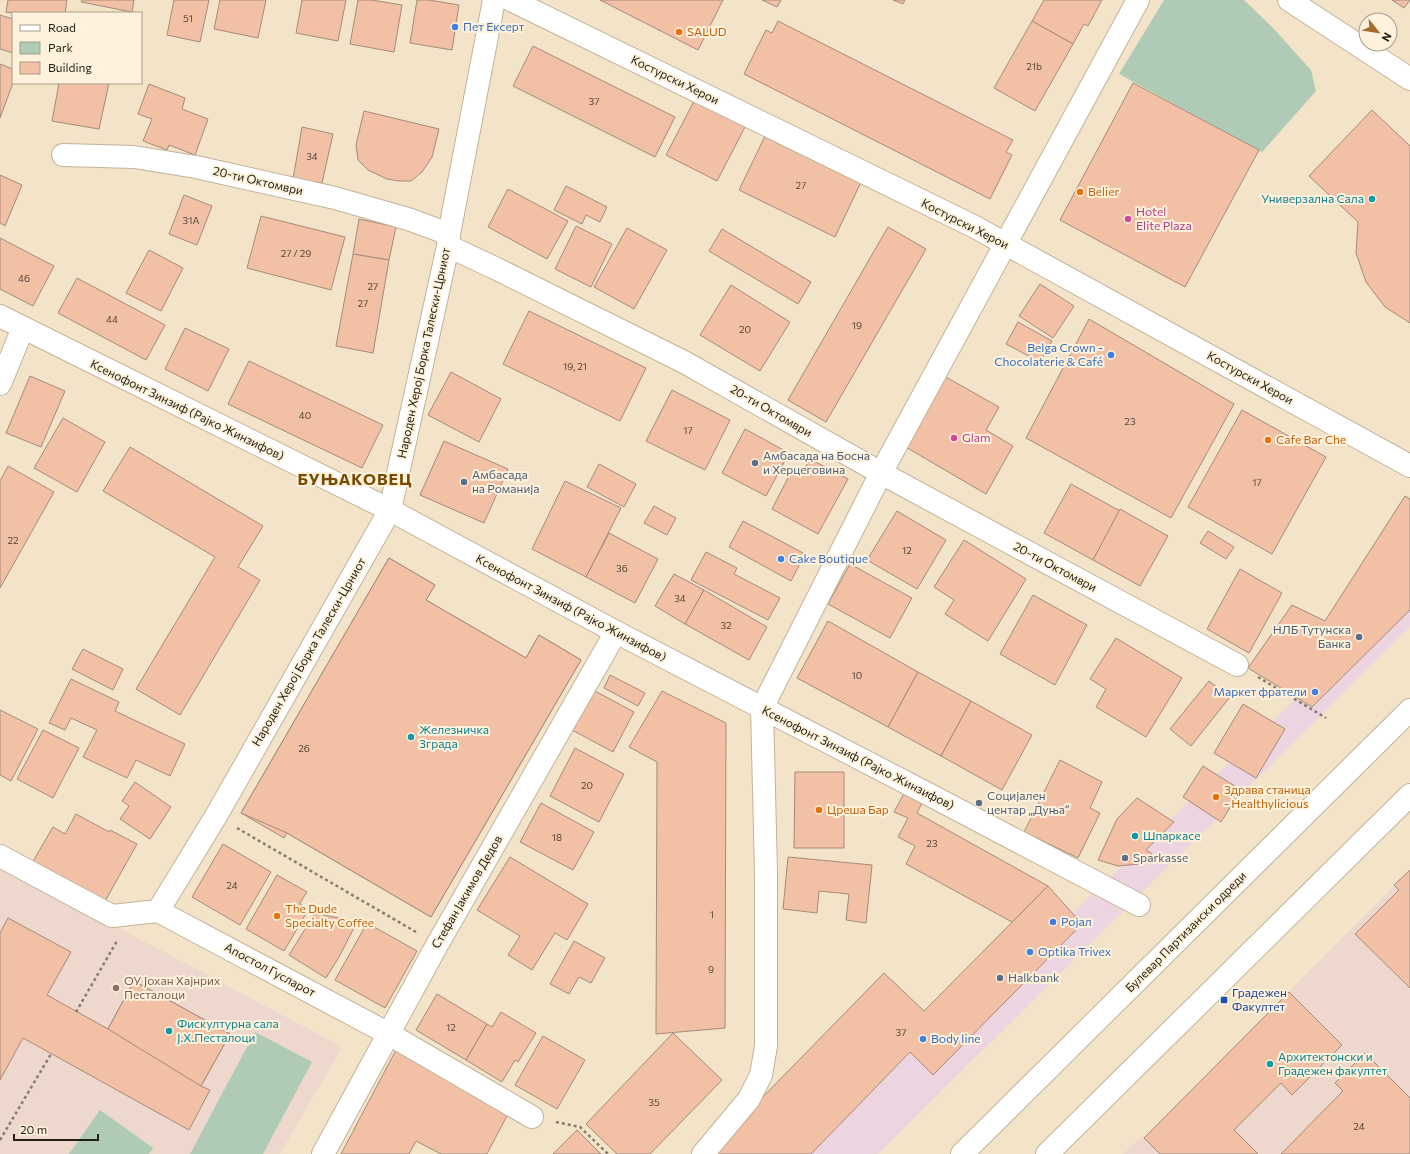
<svg xmlns="http://www.w3.org/2000/svg" width="1410" height="1154" font-family="Commissioner,sans-serif">
<style>
.commercial{fill:#ecd5e0}
.education{fill:#eed7cc}
.green{fill:#afcab5}
.building{fill:#f1c0a5;stroke:#a58a7b;fill-rule:evenodd}
.lines{fill:none;stroke-linecap:round;stroke-linejoin:round}
.street-casing{stroke:#c1b399;stroke-width:24}
.secondary-casing{stroke:#c1b399;stroke-width:24}
.path{stroke:#877d6b;stroke-width:2.5;stroke-dasharray:3 3;stroke-linecap:butt}
.street{stroke:#fff;stroke-width:22}
.secondary{stroke:#fff;stroke-width:22}
.shop-dot{fill:#3f7fe0;stroke:#fef2dc;stroke-width:1.5}
.food-dot{fill:#e8710a;stroke:#fef2dc;stroke-width:1.5}
.culture-dot{fill:#0f9aa8;stroke:#fef2dc;stroke-width:1.5}
.hotel-dot{fill:#d1479c;stroke:#fef2dc;stroke-width:1.5}
.service-dot{fill:#5c6f8a;stroke:#fef2dc;stroke-width:1.5}
.education-dot{fill:#8d6e63;stroke:#fef2dc;stroke-width:1.5}
.transit-dot{fill:#1a4fb4;stroke:#fef2dc;stroke-width:1.5}
.labels{text-anchor:middle;stroke-width:4;stroke-linejoin:round;paint-order:stroke}
.number-label{font-size:10px;fill:#564638}
.shop-label{font-size:12px;fill:#366cbe;stroke:#fef2dc;text-anchor:start}
.food-label{font-size:12px;fill:#c56008;stroke:#fef2dc;text-anchor:start}
.street-label{font-size:12px;fill:#231e14;stroke:#fef2dc}
.culture-label{font-size:12px;fill:#0d838f;stroke:#fef2dc;text-anchor:start}
.hotel-label{font-size:12px;fill:#b23c85;stroke:#fef2dc;text-anchor:start}
.service-label{font-size:12px;fill:#4e5e75;stroke:#fef2dc;text-anchor:start}
.education-label{font-size:12px;fill:#785e54;stroke:#fef2dc;text-anchor:start}
.transit-label{font-size:12px;fill:#164399;stroke:#fef2dc;text-anchor:start}
.district-label{font-size:16px;font-weight:bold;letter-spacing:1px;fill:#7b4a02;stroke:#fef2dc}
</style>
<rect width="100%" height="100%" fill="#f3e4c9"/>
<polygon class="commercial" points="1410,589 1410,627 878,1154 794,1154 907,1038 925,1055"/>
<g class="education">
<polygon points="0,864 342,1047 280,1154 0,1154"/>
<polygon points="1410,870 1410,1154 1123,1154 1142,1136 1144,1138"/>
</g>
<g class="green">
<polygon points="1164,0 1244,0 1273,28 1311,70 1316,91 1262,152 1119,74"/>
<polygon points="255,1032 312,1062 263,1154 190,1154"/>
<polygon points="100,1110 153,1148 149,1154 69,1154"/>
</g>
<g class="building">
<polygon points="8,0 67,0 65,13 13,13 6,12"/>
<polygon points="82,0 134,0 132,12 81,2"/>
<polygon points="174,0 209,0 200,42 167,35"/>
<polygon points="220,0 266,0 258,38 214,29"/>
<polygon points="302,0 346,0 338,41 296,33"/>
<polygon points="358,0 372,0 402,5 394,52 350,44"/>
<polygon points="417,0 429,0 459,5 452,50 410,43"/>
<polygon points="600,0 723,0 698,50"/>
<polygon points="762,0 781,0 777,7"/>
<polygon points="893,0 905,0 903,4"/>
<polygon points="1044,0 1102,0 1088,26 1084,24 1073,44 1032,21"/>
<polygon points="1392,0 1410,0 1404,8"/>
<polygon points="0,15 13,19 13,53 0,49"/>
<polygon points="778,21 1013,140 1006,152 1012,155 990,199 744,74 766,30 772,33"/>
<polygon points="1032,21 1073,44 1035,111 994,88"/>
<polygon points="533,46 675,117 655,157 513,86"/>
<polygon points="0,64 13,69 13,83 0,118"/>
<polygon points="59,83 109,83 99,129 52,121"/>
<polygon points="1133,83 1259,150 1185,287 1060,220"/>
<polygon points="149,84 185,98 182,109 208,119 195,155 169,145 167,150 143,141 152,119 138,114"/>
<polygon points="694,101 745,127 717,181 666,155"/>
<polygon points="1372,110 1410,146 1410,323 1385,307 1366,282 1356,253 1358,222 1309,176"/>
<polygon points="364,111 439,129 432,157 422,172 411,181 399,181 387,179 368,170 358,160 356,145"/>
<polygon points="302,127 333,134 322,183 293,179"/>
<polygon points="766,134 862,180 835,237 739,190"/>
<polygon points="0,175 22,185 5,226 0,223"/>
<polygon points="566,186 607,207 600,222 586,215 582,224 554,210"/>
<polygon points="508,189 568,221 547,259 488,227"/>
<polygon points="184,195 212,206 197,245 169,234"/>
<polygon points="261,216 345,237 331,290 247,268"/>
<polygon points="359,219 396,227 389,260 353,254"/>
<polygon points="576,226 612,244 591,287 555,269"/>
<polygon points="888,227 926,249 826,422 788,400"/>
<polygon points="627,228 667,250 634,309 594,287"/>
<polygon points="722,229 811,282 798,304 709,251"/>
<polygon points="0,238 54,266 33,306 0,289"/>
<polygon points="149,250 183,268 161,311 126,293"/>
<polygon points="353,254 389,260 373,353 336,346"/>
<polygon points="77,278 165,325 146,360 58,313"/>
<polygon points="1040,284 1074,306 1053,338 1019,316"/>
<polygon points="731,285 790,322 760,371 700,335"/>
<polygon points="529,311 646,368 620,421 503,364"/>
<polygon points="1089,319 1234,404 1171,518 1026,438"/>
<polygon points="1018,322 1052,341 1040,362 1006,344"/>
<polygon points="185,328 229,349 208,391 165,369"/>
<polygon points="249,361 383,425 362,468 228,404"/>
<polygon points="451,372 501,399 479,442 428,415"/>
<polygon points="30,376 65,391 41,447 6,433"/>
<polygon points="944,376 999,407 986,430 1013,446 986,494 904,446"/>
<polygon points="672,390 730,420 705,470 646,441"/>
<polygon points="1242,410 1326,457 1272,554 1188,507"/>
<polygon points="63,418 105,442 77,492 34,468"/>
<polygon points="745,429 789,453 766,496 722,473"/>
<polygon points="444,441 508,469 484,523 420,495"/>
<polygon points="130,447 263,526 238,567 260,580 180,715 136,689 215,557 103,491"/>
<polygon points="810,459 848,479 818,534 772,509 791,472 800,477"/>
<polygon points="599,464 636,484 624,507 587,487"/>
<polygon points="8,466 54,492 0,588 0,481"/>
<polygon points="565,481 621,508 586,577 532,549"/>
<polygon points="1071,484 1120,511 1093,560 1044,533"/>
<polygon points="1405,496 1410,499 1410,610 1312,707 1248,668 1292,605 1325,621"/>
<polygon points="654,506 676,518 667,535 644,523"/>
<polygon points="1120,509 1168,536 1140,586 1093,560"/>
<polygon points="897,511 946,540 917,589 867,560"/>
<polygon points="743,521 805,554 791,581 729,547"/>
<polygon points="1208,531 1234,547 1226,559 1200,543"/>
<polygon points="609,533 658,559 635,603 586,577"/>
<polygon points="964,540 1026,579 988,641 945,614 954,600 934,587"/>
<polygon points="706,552 737,568 734,574 780,598 768,620 691,580"/>
<path d="M389 558 435 585 426 600 526 658 539 635 581 660 431 917 287 833 284 838 241 813ZM396 632 510 698 414 863 300 797Z"/>
<polygon points="389,558 435,585 426,600 526,658 539,635 581,660 431,917 287,833 241,813"/>
<polygon points="850,564 912,598 890,638 828,604"/>
<polygon points="1240,569 1282,593 1249,653 1207,629"/>
<polygon points="674,574 704,590 685,624 655,606"/>
<polygon points="704,590 767,627 749,660 685,624"/>
<polygon points="1033,595 1087,625 1055,685 1000,654"/>
<polygon points="828,621 918,672 888,727 797,678"/>
<polygon points="1116,638 1182,678 1146,737 1096,707 1106,689 1090,679"/>
<polygon points="83,649 123,669 113,690 72,669"/>
<polygon points="918,672 971,701 941,756 888,727"/>
<polygon points="610,675 645,693 638,706 604,688"/>
<polygon points="71,679 119,702 115,711 185,744 170,776 136,760 127,778 83,757 97,730 71,718 65,730 49,723"/>
<polygon points="1209,681 1230,697 1191,746 1170,729"/>
<polygon points="593,690 634,712 613,752 572,730"/>
<polygon points="662,691 726,723 725,1028 656,1034 657,762 629,747"/>
<polygon points="971,701 1032,735 1002,790 941,756"/>
<polygon points="1243,704 1285,729 1256,778 1214,753"/>
<polygon points="0,710 38,729 11,781 0,775"/>
<polygon points="43,730 79,748 53,798 17,779"/>
<polygon points="575,748 624,774 599,822 550,796"/>
<polygon points="1060,760 1102,782 1090,808 1100,813 1078,858 1024,832"/>
<polygon points="1203,766 1241,790 1221,822 1183,797"/>
<polygon points="795,772 844,772 844,848 794,848"/>
<polygon points="135,782 171,807 150,839 120,819 129,806 122,801"/>
<polygon points="907,788 925,797 917,813 1048,886 1012,922 906,864 915,846 898,837 908,818 894,812"/>
<polygon points="1137,798 1174,822 1146,850 1152,854 1138,864 1118,866 1098,860 1117,819"/>
<polygon points="541,803 594,832 573,870 520,842"/>
<polygon points="76,814 109,832 110,830 137,844 104,903 32,863 53,827 65,834"/>
<polygon points="223,844 271,872 240,925 192,897"/>
<polygon points="510,857 588,904 567,940 555,933 532,970 508,955 520,936 477,910"/>
<polygon points="788,857 872,865 866,923 846,920 849,894 819,891 817,913 783,909"/>
<polygon points="1410,870 1410,988 1355,934 1399,890 1394,885"/>
<polygon points="277,875 307,892 300,903 307,912 284,951 246,929"/>
<polygon points="1048,886 1082,924 933,1075 910,1052 811,1154 715,1154 711,1150 884,973 924,1011"/>
<polygon points="315,913 357,922 339,957 326,978 289,955"/>
<polygon points="8,918 71,952 47,995 108,1029 134,981 230,1034 201,1086 210,1090 189,1130 23,1038 0,1080 0,933"/>
<polygon points="367,923 417,951 385,1008 335,980"/>
<polygon points="574,941 605,958 591,983 579,977 569,994 550,984"/>
<polygon points="134,981 230,1034 201,1086 108,1029"/>
<polygon points="1289,992 1342,1045 1292,1095 1281,1083 1234,1130 1258,1154 1160,1154 1144,1138"/>
<polygon points="437,994 487,1024 466,1060 416,1030"/>
<polygon points="501,1012 536,1033 518,1062 515,1060 502,1082 466,1060 487,1024 492,1027"/>
<polygon points="673,1033 722,1080 650,1154 617,1154 586,1124"/>
<polygon points="543,1036 585,1060 557,1109 515,1085"/>
<polygon points="396,1050 510,1110 487,1154 441,1154 416,1141 409,1154 341,1154"/>
<polygon points="1365,1053 1410,1098 1410,1154 1281,1154 1343,1091 1335,1083"/>
<polygon points="577,1130 601,1154 553,1154"/>
</g>
<g class="lines">
<g class="street-casing">
<g id="street">
<polyline points="511,0 973,226 1410,466"/>
<polyline points="1289,0 1410,79"/>
<polyline points="63,155 134,157 196,167 335,198 408,219 449,234"/>
<polyline points="448,246 497,269 684,362 881,473 1237,665"/>
<polyline points="0,316 390,510 616,632 930,795 1139,905"/>
<polyline points="0,384 23,328"/>
<polyline points="0,856 112,916 158,911 389,1034 532,1117"/>
<polyline points="158,911 216,816 390,510 448,246 449,234 494,0"/>
<polyline points="323,1154 437,945 616,632"/>
<polyline points="703,1154 749,1099 761,1075 766,1046 766,873 762,708 881,473 1138,0"/>
</g>
</g>
<g class="secondary-casing">
<g id="secondary">
<polyline points="962,1154 1410,710"/>
<polyline points="1047,1154 1410,795"/>
</g>
</g>
<g class="path">
<polyline points="1258,677 1326,718"/>
<polyline points="237,828 416,932"/>
<polyline points="76,1012 117,941"/>
<polyline points="556,1122 580,1127 608,1154"/>
<polyline points="0,1140 51,1054"/>
</g>
<use href="#street" class="street"/>
<use href="#secondary" class="secondary"/>
</g>
<g class="shop-dot">
<circle cx="455" cy="27" r="4"/>
<circle cx="1111" cy="355" r="4"/>
<circle cx="781" cy="559" r="4"/>
<circle cx="1315" cy="692" r="4"/>
<circle cx="1053" cy="922" r="4"/>
<circle cx="1030" cy="952" r="4"/>
<circle cx="923" cy="1039" r="4"/>
</g>
<g class="food-dot">
<circle cx="679" cy="32" r="4"/>
<circle cx="1080" cy="192" r="4"/>
<circle cx="1268" cy="440" r="4"/>
<circle cx="1216" cy="797" r="4"/>
<circle cx="819" cy="810" r="4"/>
<circle cx="277" cy="916" r="4"/>
</g>
<g class="culture-dot">
<circle cx="1372" cy="199" r="4"/>
<circle cx="411" cy="737" r="4"/>
<circle cx="1135" cy="836" r="4"/>
<circle cx="169" cy="1031" r="4"/>
<circle cx="1270" cy="1064" r="4"/>
</g>
<g class="hotel-dot">
<circle cx="1128" cy="219" r="4"/>
<circle cx="954" cy="438" r="4"/>
</g>
<g class="service-dot">
<circle cx="755" cy="463" r="4"/>
<circle cx="464" cy="482" r="4"/>
<circle cx="1359" cy="637" r="4"/>
<circle cx="979" cy="803" r="4"/>
<circle cx="1125" cy="858" r="4"/>
<circle cx="1000" cy="978" r="4"/>
</g>
<circle class="education-dot" cx="116" cy="988" r="4"/>
<rect class="transit-dot" x="1220" y="996" width="8" height="8" rx="2"/>
<g class="labels">
<g class="number-label">
<text x="188" y="22">51</text>
<text x="1034" y="70">21b</text>
<text x="594" y="105">37</text>
<text x="312" y="160">34</text>
<text x="801" y="189">27</text>
<text x="191" y="224">31A</text>
<text x="296" y="257">27 / 29</text>
<text x="24" y="282">46</text>
<text x="373" y="290">27</text>
<text x="363" y="307">27</text>
<text x="112" y="323">44</text>
<text x="857" y="329">19</text>
<text x="745" y="333">20</text>
<text x="575" y="370">19, 21</text>
<text x="305" y="419">40</text>
<text x="1130" y="425">23</text>
<text x="688" y="434">17</text>
<text x="1257" y="486">17</text>
<text x="13" y="544">22</text>
<text x="907" y="554">12</text>
<text x="622" y="572">36</text>
<text x="680" y="602">34</text>
<text x="726" y="629">32</text>
<text x="857" y="679">10</text>
<text x="304" y="752">26</text>
<text x="587" y="789">20</text>
<text x="557" y="841">18</text>
<text x="932" y="847">23</text>
<text x="232" y="889">24</text>
<text x="712" y="918">1</text>
<text x="711" y="973">9</text>
<text x="451" y="1031">12</text>
<text x="901" y="1036">37</text>
<text x="654" y="1106">35</text>
<text x="1359" y="1130">24</text>
</g>
<g class="shop-label">
<text x="463" y="31">Пет Ексерт</text>
<text x="1103" y="352" text-anchor="end">Belga Crown -<tspan x="1103" dy="14">Chocolaterie &amp; Café</tspan></text>
<text x="789" y="563">Cake Boutique</text>
<text x="1307" y="696" text-anchor="end">Маркет фратели</text>
<text x="1061" y="926">Ројал</text>
<text x="1038" y="956">Optika Trivex</text>
<text x="931" y="1043">Body line</text>
</g>
<g class="food-label">
<text x="687" y="36">SALUD</text>
<text x="1088" y="196">Belier</text>
<text x="1276" y="444">Cafe Bar Che</text>
<text x="1224" y="794">Здрава станица<tspan x="1224" dy="14">- Healthylicious</tspan></text>
<text x="827" y="814">Цреша Бар</text>
<text x="285" y="913">The Dude<tspan x="285" dy="14">Specialty Coffee</tspan></text>
</g>
<g class="street-label">
<text transform="translate(675 80) rotate(26)" y="4">Костурски Херои</text>
<text transform="translate(258 181) rotate(13)" y="4">20-ти Октомври</text>
<text transform="translate(965 224) rotate(27)" y="4">Костурски Херои</text>
<text transform="translate(424 353) rotate(-78)" y="4">Народен Херој Борка Талески-Црниот</text>
<text transform="translate(1250 378) rotate(29)" y="4">Костурски Херои</text>
<text transform="translate(187 410) rotate(26)" y="4">Ксенофонт Зинзиф (Рајко Жинзифов)</text>
<text transform="translate(771 411) rotate(30)" y="4">20-ти Октомври</text>
<text transform="translate(1055 567) rotate(28)" y="4">20-ти Октомври</text>
<text transform="translate(571 608) rotate(28)" y="4">Ксенофонт Зинзиф (Рајко Жинзифов)</text>
<text transform="translate(309 652) rotate(-60)" y="4">Народен Херој Борка Талески-Црниот</text>
<text transform="translate(858 758) rotate(27)" y="4">Ксенофонт Зинзиф (Рајко Жинзифов)</text>
<text transform="translate(467 892) rotate(-60)" y="4">Стефан Јакимов Дедов</text>
<text transform="translate(1186 932) rotate(-45)" y="4">Булевар Партизански одреди</text>
<text transform="translate(270 970) rotate(28)" y="4">Апостол Гусларот</text>
</g>
<g class="culture-label">
<text x="1364" y="203" text-anchor="end">Универзална Сала</text>
<text x="419" y="734">Железничка<tspan x="419" dy="14">Зграда</tspan></text>
<text x="1143" y="840">Шпаркасе</text>
<text x="177" y="1028">Фискултурна сала<tspan x="177" dy="14">Ј.Х.Песталоци</tspan></text>
<text x="1278" y="1061">Архитектонски и<tspan x="1278" dy="14">Градежен факултет</tspan></text>
</g>
<g class="hotel-label">
<text x="1136" y="216">Hotel<tspan x="1136" dy="14">Elite Plaza</tspan></text>
<text x="962" y="442">Glam</text>
</g>
<g class="service-label">
<text x="763" y="460">Амбасада на Босна<tspan x="763" dy="14">и Херцеговина</tspan></text>
<text x="472" y="479">Амбасада<tspan x="472" dy="14">на Романија</tspan></text>
<text x="1351" y="634" text-anchor="end">НЛБ Тутунска<tspan x="1351" dy="14">Банка</tspan></text>
<text x="987" y="800">Социјален<tspan x="987" dy="14">центар „Дуња“</tspan></text>
<text x="1133" y="862">Sparkasse</text>
<text x="1008" y="982">Halkbank</text>
</g>
<g class="education-label">
<text x="124" y="985">ОУ Jохан Хајнрих<tspan x="124" dy="14">Песталоци</tspan></text>
</g>
<g class="transit-label">
<text x="1232" y="997">Градежен<tspan x="1232" dy="14">Факултет</tspan></text>
</g>
<g class="district-label">
<text x="355" y="485">БУЊАКОВЕЦ</text>
</g>
</g>
<rect x="12" y="12" width="130" height="72" fill="#fef2dc" stroke="#a69d8c"/>
<rect x="20" y="25" width="20" height="6" fill="#ffffff" stroke="#a69d8c"/>
<text x="48" y="32" font-size="12" fill="#231e14">Road</text>
<rect x="20" y="42" width="20" height="12" fill="#afcab5" stroke="#a69d8c"/>
<text x="48" y="52" font-size="12" fill="#231e14">Park</text>
<rect x="20" y="62" width="20" height="12" fill="#f1c0a5" stroke="#a69d8c"/>
<text x="48" y="72" font-size="12" fill="#231e14">Building</text>
<g transform="translate(1378 32) rotate(120)"><circle r="19" fill="#fef2dc" stroke="#a69d8c"/>
<path d="M0-3L7 15L0 10L-7 15Z" fill="#a46c29"/>
<text y="-6" font-size="11" font-weight="bold" text-anchor="middle" fill="#231e14">N</text>
</g>
<path d="M14 1134v6h84v-6" fill="none" stroke="#231e14" stroke-width="2"/>
<text x="20" y="1134" font-size="12" fill="#231e14" stroke="#fef2dc" stroke-width="3" paint-order="stroke">20 m</text>
</svg>
